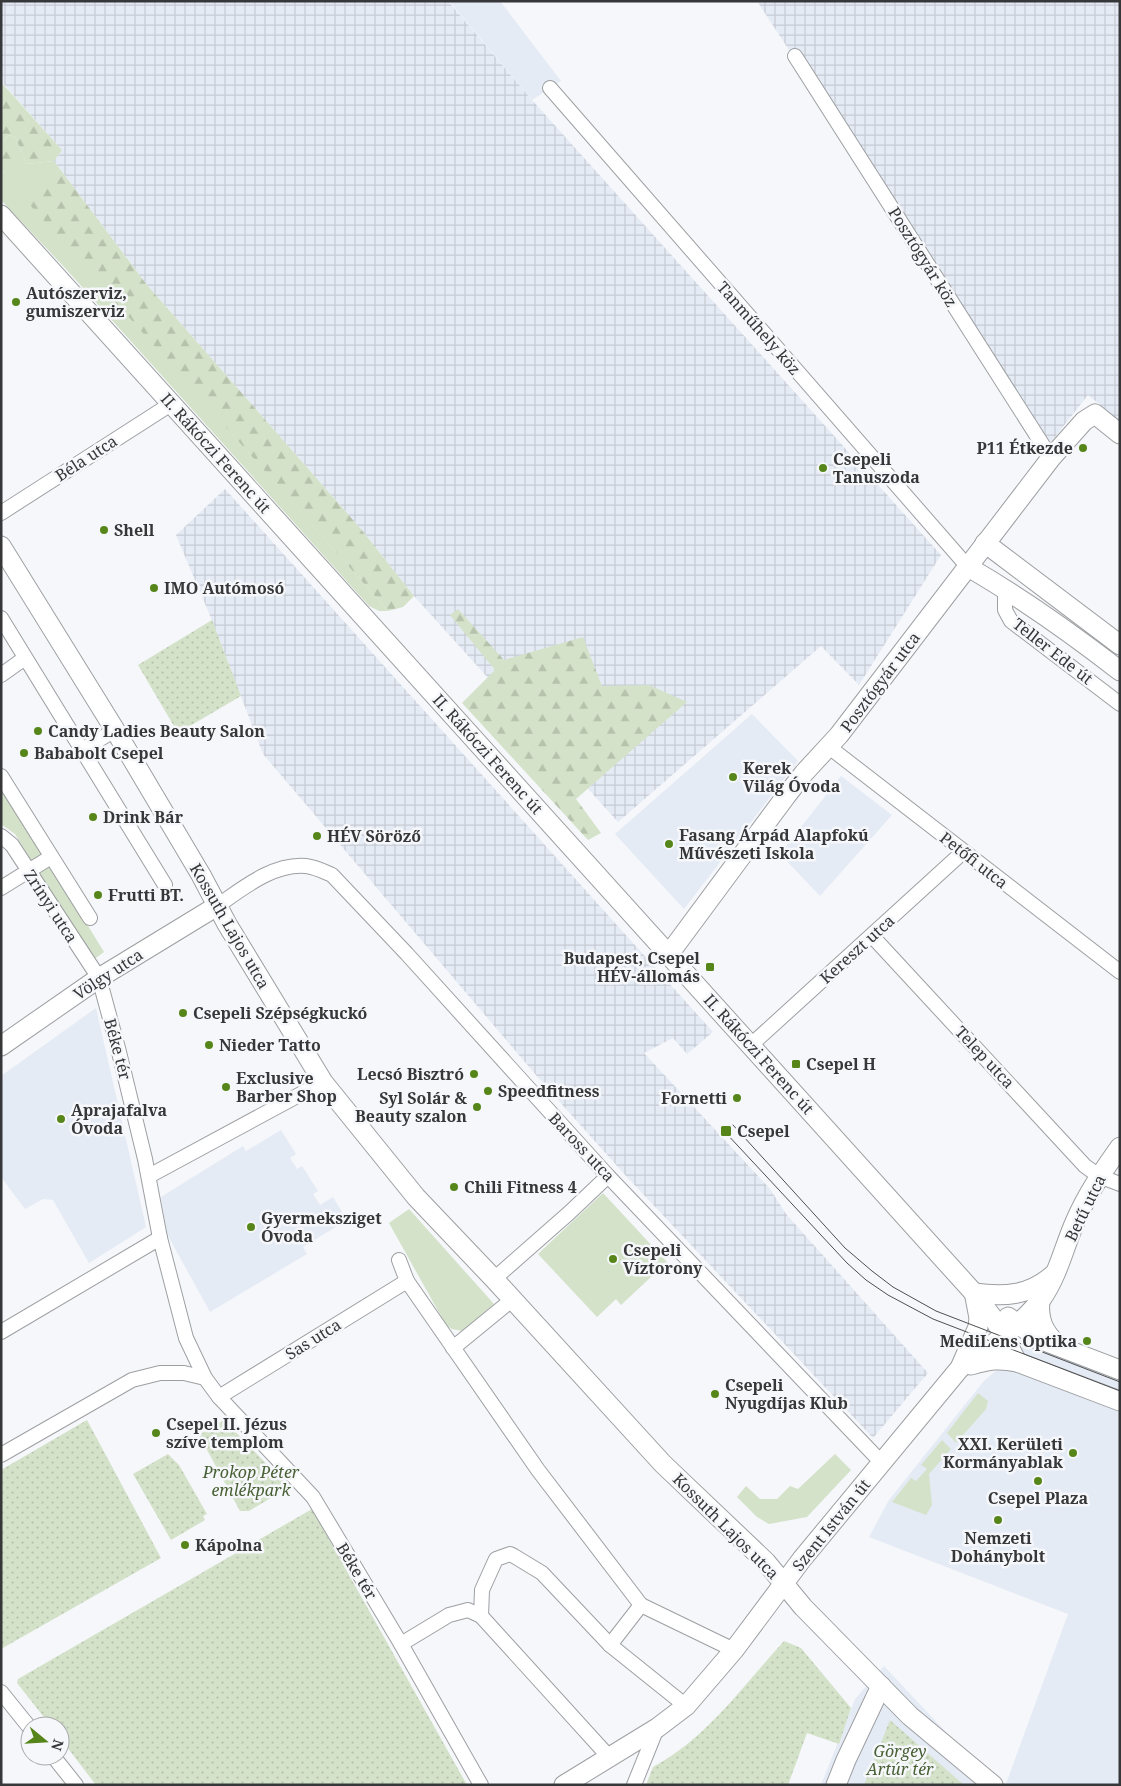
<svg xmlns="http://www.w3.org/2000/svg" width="1121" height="1786" font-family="'Noto Serif',serif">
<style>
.built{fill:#e5ebf5}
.industrial{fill:url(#industrial-grid)}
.grass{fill:#d4e2c9}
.forest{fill:url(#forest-firs)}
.park{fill:url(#park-dots)}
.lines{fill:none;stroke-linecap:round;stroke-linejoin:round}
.street-casing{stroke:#9d9fa2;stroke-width:16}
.secondary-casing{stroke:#9d9fa2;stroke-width:21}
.street{stroke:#fff;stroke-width:14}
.secondary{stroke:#fff;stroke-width:19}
.tram{stroke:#4d4f50;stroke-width:1}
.poi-dot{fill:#56861a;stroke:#f5f7fa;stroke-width:2}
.labels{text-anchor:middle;stroke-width:5;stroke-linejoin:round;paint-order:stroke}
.street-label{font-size:16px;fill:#363738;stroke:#f5f7fa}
.poi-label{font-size:16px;font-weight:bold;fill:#363738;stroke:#f5f7fa;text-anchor:start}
.park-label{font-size:16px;font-style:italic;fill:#496035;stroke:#f5f7fa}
</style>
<defs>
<pattern id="industrial-grid" width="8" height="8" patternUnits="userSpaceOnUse" patternTransform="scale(1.25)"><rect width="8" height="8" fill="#e5ebf5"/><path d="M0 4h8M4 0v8" fill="none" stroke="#c5cad3"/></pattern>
<pattern id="forest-firs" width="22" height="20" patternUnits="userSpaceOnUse" patternTransform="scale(1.25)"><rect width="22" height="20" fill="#d4e2c9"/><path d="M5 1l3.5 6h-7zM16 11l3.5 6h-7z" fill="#b7c2ad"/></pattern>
<pattern id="park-dots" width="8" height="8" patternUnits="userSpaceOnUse" patternTransform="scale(1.25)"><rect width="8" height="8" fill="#d4e2c9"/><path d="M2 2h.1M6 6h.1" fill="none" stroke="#b7c2ad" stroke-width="1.8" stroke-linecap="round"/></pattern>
</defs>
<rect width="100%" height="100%" fill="#f5f7fa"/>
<g class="built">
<polygon points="449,1 500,1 561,81 532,100"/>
<polygon points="752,714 798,761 684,909 615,834"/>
<polygon points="841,776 892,815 820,896 780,854"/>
<polygon points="96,1008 146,1227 89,1263 53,1200 43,1199 25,1209 1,1177 1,1076"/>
<polygon points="281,1130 296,1154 290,1158 297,1169 302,1166 318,1191 313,1194 320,1205 333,1197 347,1220 303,1247 307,1254 210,1312 167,1234 161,1197 243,1146 246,1151"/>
<polygon points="1039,1332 1120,1363 1120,1785 821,1785 855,1699 884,1666 976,1764 1006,1784 1068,1614 869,1537 889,1500 983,1382"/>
</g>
<g class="industrial">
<polygon points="1,1 448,1 532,100 941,555 859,685 821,646 618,822 414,596 361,529 147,285 54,161 62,150 1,81"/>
<polygon points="757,1 1120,1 1120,421 1088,395 1048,446"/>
<polygon points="225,489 713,1032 687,1054 673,1038 644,1053 770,1189 786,1214 928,1373 873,1438 626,1176 541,1081 263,754 211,618 176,535"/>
</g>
<g class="grass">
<polygon points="9,135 15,137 27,164 54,161 60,169 31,205 388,611 379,611 369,606 65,268 1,200 1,168 6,174 6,147 4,140"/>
<polygon points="1,783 104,952 93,960 15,834 1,824"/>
<polygon points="603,1193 667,1262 660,1268 652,1260 645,1268 652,1276 621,1305 616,1299 597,1317 538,1254"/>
<polygon points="409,1209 494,1304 462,1331 452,1329 446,1325 389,1223"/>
<polygon points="978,1393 988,1401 986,1409 956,1443 947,1433"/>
<polygon points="942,1440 951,1449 929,1474 932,1505 926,1515 892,1502 911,1478 916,1481 927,1469 921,1465"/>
<polygon points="835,1454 851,1470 807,1517 769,1524 757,1517 737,1497 746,1486 760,1499 777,1499 790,1486 798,1489"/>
</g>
<g class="forest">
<polygon points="1,82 62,150 54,161 27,164 15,137 9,135 4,140 14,162 13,170 6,174 1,168"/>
<polygon points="60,169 147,285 361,529 414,596 403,607 388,611 30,205"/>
<polygon points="458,609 504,660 583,637 602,686 649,685 687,702 576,799 601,833 588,840 462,703 495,670 450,615"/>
</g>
<g class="park">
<polygon points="212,620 241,696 178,733 138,665"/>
<polygon points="87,1420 161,1558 1,1649 1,1470"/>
<polygon points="224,1420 289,1487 249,1511 240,1511 199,1435"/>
<polygon points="168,1454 179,1465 207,1514 203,1516 205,1520 171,1540 133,1474"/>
<polygon points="312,1509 467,1785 96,1785 60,1738 60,1726 51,1726 17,1683 18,1679"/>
<path d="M784 1641 801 1648 851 1708 839 1744 807 1733 788 1785H646L653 1767C707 1738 743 1686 784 1641Z"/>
<polygon points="890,1720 964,1785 864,1785"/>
</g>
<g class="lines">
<g class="street-casing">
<g id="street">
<polyline points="795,56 1051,458"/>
<polyline points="550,88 968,567"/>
<polyline points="1,513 171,404"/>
<polyline points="1005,588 1005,610 1011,621 1120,704"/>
<polyline points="1,618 165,885"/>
<polyline points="1,675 25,658"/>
<polyline points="829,747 1120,972"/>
<polyline points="82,750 115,730"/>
<polyline points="1,776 90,918"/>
<polyline points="1,836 12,845 99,978 118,1048 145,1159 160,1238 186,1338 205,1378 219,1397 313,1497 401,1644 481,1785"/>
<polyline points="1,888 51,857"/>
<path d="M217 906C242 889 273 863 306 866 315 867 323 871 332 875L407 954 608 1176 882 1463"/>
<polyline points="872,936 1085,1166 1099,1176 1120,1184"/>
<polyline points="751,1045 963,852"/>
<polyline points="149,1176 323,1082"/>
<polyline points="399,1260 407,1281 538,1470 641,1605 610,1645"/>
<polyline points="494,1279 569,1213 608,1176"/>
<polyline points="1,1332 160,1238"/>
<polyline points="453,1348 513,1299"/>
<polyline points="219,1397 407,1281"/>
<polyline points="1,1455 132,1380 160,1373 184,1373 205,1378"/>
<polyline points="641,1605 734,1650"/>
<polyline points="481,1616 482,1590 496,1559 510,1554 514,1556 542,1573 610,1645 686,1706"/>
<polyline points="401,1644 449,1615 468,1610 481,1616 610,1758"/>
<polyline points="1,1692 30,1728"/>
<polyline points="53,1756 76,1785"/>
<polyline points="634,1785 657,1728"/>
</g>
</g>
<g class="secondary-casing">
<g id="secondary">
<polyline points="1,215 974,1293 996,1322 1017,1362"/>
<polyline points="985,543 1120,645"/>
<polyline points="1,546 115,730 201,875 227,924 323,1082 416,1197 494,1279 663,1464 766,1562 803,1607 910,1716 993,1785"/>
<path d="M968 567C1022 598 1071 633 1120 671"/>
<polyline points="669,954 786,796 804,773 839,735 1051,458 1084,421 1095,414 1120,434"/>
<polyline points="1,1046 99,978 217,906"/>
<path d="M974 1293C1004 1297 1029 1296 1053 1275"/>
<path d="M1040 1300C1038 1319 1043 1332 1058 1345"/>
<polyline points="1008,1317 1039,1339 1120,1370"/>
<path d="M971 1365C989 1360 998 1358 1017 1362L1120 1401"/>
<path d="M961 1367C987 1349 1023 1324 1042 1298 1058 1275 1064 1247 1075 1222 1087 1194 1103 1171 1120 1147"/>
<polyline points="564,1785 657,1728 686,1706 734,1650 802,1559 960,1368 978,1327 979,1318 975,1297"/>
<polyline points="836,1785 846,1760 881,1686"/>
</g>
</g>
<use href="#street" class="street"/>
<use href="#secondary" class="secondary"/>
<g class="tram">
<polyline points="733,1125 845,1248 872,1271 893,1287 936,1311 1120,1382"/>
<polyline points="725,1132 847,1263 866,1280 888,1295 933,1319 1120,1391"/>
</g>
</g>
<g class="poi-dot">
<circle cx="16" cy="302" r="5"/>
<circle cx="1083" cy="448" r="5"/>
<circle cx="823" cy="468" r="5"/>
<circle cx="104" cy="530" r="5"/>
<circle cx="154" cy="588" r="5"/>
<circle cx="38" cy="731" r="5"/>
<circle cx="24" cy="753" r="5"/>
<circle cx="733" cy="777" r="5"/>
<circle cx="93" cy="817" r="5"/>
<circle cx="317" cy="836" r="5"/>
<circle cx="669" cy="844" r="5"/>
<circle cx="98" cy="895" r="5"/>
<rect x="705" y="962" width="10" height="10" rx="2.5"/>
<circle cx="183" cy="1013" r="5"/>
<circle cx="209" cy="1045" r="5"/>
<rect x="791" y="1059" width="10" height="10" rx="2.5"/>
<circle cx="474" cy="1074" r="5"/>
<circle cx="226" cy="1087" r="5"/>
<circle cx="488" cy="1091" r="5"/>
<circle cx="737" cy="1098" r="5"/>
<circle cx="477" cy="1107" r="5"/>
<circle cx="61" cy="1119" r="5"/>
<rect x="720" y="1125" width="12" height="12" rx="2.5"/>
<circle cx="454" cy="1187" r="5"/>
<circle cx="251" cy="1227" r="5"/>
<circle cx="613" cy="1259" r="5"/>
<circle cx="1087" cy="1341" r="5"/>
<circle cx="715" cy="1394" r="5"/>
<circle cx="156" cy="1433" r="5"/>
<circle cx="1073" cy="1453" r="5"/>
<circle cx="1038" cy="1481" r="5"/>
<circle cx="998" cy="1520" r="5"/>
<circle cx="185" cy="1545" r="5"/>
</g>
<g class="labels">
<g class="street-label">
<text transform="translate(923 257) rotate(58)" y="6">Posztógyár köz</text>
<text transform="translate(759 328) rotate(49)" y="6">Tanműhely köz</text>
<text transform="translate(216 453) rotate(48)" y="6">II. Rákóczi Ferenc út</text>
<text transform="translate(86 458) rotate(-33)" y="6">Béla utca</text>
<text transform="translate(1053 651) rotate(38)" y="6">Teller Ede út</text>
<text transform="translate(880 682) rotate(-53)" y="6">Posztógyár utca</text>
<text transform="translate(488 754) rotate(48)" y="6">II. Rákóczi Ferenc út</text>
<text transform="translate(974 860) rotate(38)" y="6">Petőfi utca</text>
<text transform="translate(51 906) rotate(57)" y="6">Zrínyi utca</text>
<text transform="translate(230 926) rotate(60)" y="6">Kossuth Lajos utca</text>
<text transform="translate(857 949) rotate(-42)" y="6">Kereszt utca</text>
<text transform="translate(108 974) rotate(-33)" y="6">Völgy utca</text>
<text transform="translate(118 1049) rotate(75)" y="6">Béke tér</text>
<text transform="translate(759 1054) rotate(48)" y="6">II. Rákóczi Ferenc út</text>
<text transform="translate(985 1057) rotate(47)" y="6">Telep utca</text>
<text transform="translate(582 1147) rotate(47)" y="6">Baross utca</text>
<text transform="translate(1085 1208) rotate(-64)" y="6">Betű utca</text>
<text transform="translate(313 1339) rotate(-32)" y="6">Sas utca</text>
<text transform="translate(831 1525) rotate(-51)" y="6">Szent István út</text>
<text transform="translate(726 1526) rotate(45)" y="6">Kossuth Lajos utca</text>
<text transform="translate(357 1571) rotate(59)" y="6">Béke tér</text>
</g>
<g class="poi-label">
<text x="26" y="299">Autószerviz,<tspan x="26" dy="18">gumiszerviz</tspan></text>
<text x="1073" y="454" text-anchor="end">P11 Étkezde</text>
<text x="833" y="465">Csepeli<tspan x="833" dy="18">Tanuszoda</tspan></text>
<text x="114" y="536">Shell</text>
<text x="164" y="594">IMO Autómosó</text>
<text x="48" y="737">Candy Ladies Beauty Salon</text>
<text x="34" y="759">Bababolt Csepel</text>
<text x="743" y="774">Kerek<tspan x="743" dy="18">Világ Óvoda</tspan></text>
<text x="103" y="823">Drink Bár</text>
<text x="679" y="841">Fasang Árpád Alapfokú<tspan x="679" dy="18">Művészeti Iskola</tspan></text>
<text x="327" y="842">HÉV Söröző</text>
<text x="108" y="901">Frutti BT.</text>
<text x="700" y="964" text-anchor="end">Budapest, Csepel<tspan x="700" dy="18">HÉV-állomás</tspan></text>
<text x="193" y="1019">Csepeli Szépségkuckó</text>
<text x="219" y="1051">Nieder Tatto</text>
<text x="806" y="1070">Csepel H</text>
<text x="464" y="1080" text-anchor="end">Lecsó Bisztró</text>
<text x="236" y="1084">Exclusive<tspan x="236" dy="18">Barber Shop</tspan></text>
<text x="498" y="1097">Speedfitness</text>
<text x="467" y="1104" text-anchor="end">Syl Solár &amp;<tspan x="467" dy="18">Beauty szalon</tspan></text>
<text x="727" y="1104" text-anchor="end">Fornetti</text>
<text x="71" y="1116">Aprajafalva<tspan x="71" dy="18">Óvoda</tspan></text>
<text x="737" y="1137">Csepel</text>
<text x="464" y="1193">Chili Fitness 4</text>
<text x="261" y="1224">Gyermeksziget<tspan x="261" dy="18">Óvoda</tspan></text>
<text x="623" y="1256">Csepeli<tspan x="623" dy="18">Víztorony</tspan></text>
<text x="1077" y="1347" text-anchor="end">MediLens Optika</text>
<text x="725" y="1391">Csepeli<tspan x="725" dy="18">Nyugdíjas Klub</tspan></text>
<text x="166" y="1430">Csepel II. Jézus<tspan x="166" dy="18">szíve templom</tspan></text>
<text x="1063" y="1450" text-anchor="end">XXI. Kerületi<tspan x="1063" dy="18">Kormányablak</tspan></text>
<text x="1038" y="1504" text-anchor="middle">Csepel Plaza</text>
<text x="998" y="1544" text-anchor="middle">Nemzeti<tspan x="998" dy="18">Dohánybolt</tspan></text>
<text x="195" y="1551">Kápolna</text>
</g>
<g class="park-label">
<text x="251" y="1478">Prokop Péter<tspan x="251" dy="18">emlékpark</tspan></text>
<text x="900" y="1757">Görgey<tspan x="900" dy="18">Artúr tér</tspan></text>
</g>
</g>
<rect width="1121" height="1786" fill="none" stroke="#363738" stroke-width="5"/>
<g transform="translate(45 1741) rotate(108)"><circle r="24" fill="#f5f7fa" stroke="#a9aaac"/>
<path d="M0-4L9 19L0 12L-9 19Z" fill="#56861a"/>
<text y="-8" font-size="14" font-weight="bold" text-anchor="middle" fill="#363738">N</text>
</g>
</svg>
